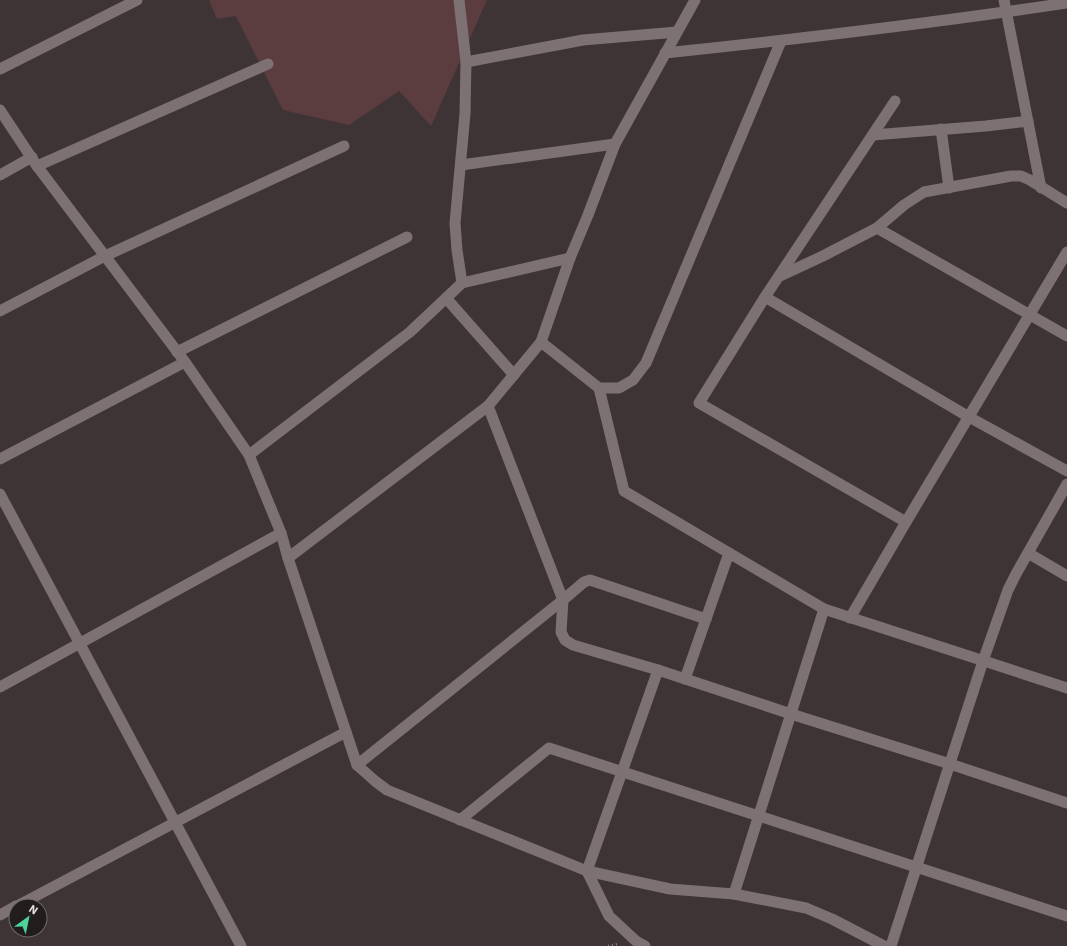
<svg xmlns="http://www.w3.org/2000/svg" width="1067" height="946" font-family="'IBM Plex Sans',sans-serif">
<style>
.green{fill:#5b3d40}
.lines{fill:none;stroke-linecap:round;stroke-linejoin:round}
.path{stroke:#8f8687;stroke-width:2.5;stroke-dasharray:1 3;stroke-linecap:butt}
.minor{stroke:#7e7173;stroke-width:11}
</style>
<rect width="100%" height="100%" fill="#3e3435"/>
<polygon class="green" points="209,0 487,0 431,126 399,91 349,125 283,110 236,16 217,19"/>
<g class="lines">
<polyline class="path" points="608,946 617,944"/>
<g class="minor">
<polyline points="459,0 466,62"/>
<polyline points="1004,0 1041,188"/>
<path d="M665 53C799 39 933 23 1067 3"/>
<polyline points="0,69 137,0"/>
<polyline points="895,101 765,297 699,403 906,522"/>
<polyline points="0,110 37,166 185,362 249,455 281,533 288,558 357,765 375,781 387,790 587,871 670,889 734,894 806,908 832,919 884,946"/>
<polyline points="941,129 949,188"/>
<polyline points="873,135 986,126 1028,121"/>
<polyline points="461,165 615,144"/>
<polyline points="37,166 268,64"/>
<polyline points="0,175 32,157"/>
<polyline points="877,228 1067,336"/>
<polyline points="780,276 823,256 877,228 904,205 924,192 1011,176 1021,176 1030,180 1067,203"/>
<polyline points="462,283 457,250 455,223 465,114 466,62 583,40 677,32"/>
<polyline points="765,297 969,417 1067,471"/>
<polyline points="446,298 514,375"/>
<polyline points="0,311 105,256 344,146"/>
<polyline points="541,342 599,388 619,388 633,380 646,363 781,41"/>
<polyline points="177,352 407,237"/>
<polyline points="599,388 624,491 824,609 1067,688"/>
<polyline points="488,406 563,600 561,632 565,640 573,645 658,670 791,714 950,764 1067,803"/>
<polyline points="249,455 410,332 462,283 570,258"/>
<polyline points="0,459 185,362"/>
<polyline points="0,494 241,946"/>
<polyline points="1028,553 1067,576"/>
<polyline points="288,558 488,406 541,342 570,258 588,215 615,144 695,0"/>
<polyline points="850,618 906,522 1067,252"/>
<polyline points="685,679 729,553"/>
<polyline points="0,687 281,533"/>
<polyline points="357,765 563,600 584,582 590,580 706,619"/>
<polyline points="460,820 549,748 1067,916"/>
<polyline points="734,894 824,609"/>
<polyline points="17,906 346,732"/>
<polyline points="0,915 16,906"/>
<polyline points="645,946 636,941 609,916 587,871 658,670"/>
<polyline points="891,946 983,661 1008,590 1016,574 1067,484"/>
</g>
</g>
<g transform="translate(28 918) rotate(33)"><circle r="19" fill="#221d1d" stroke="#706b6b"/>
<path d="M0-3L7 15L0 10L-7 15Z" fill="#4ed399"/>
<text y="-6" font-size="11" font-weight="bold" text-anchor="middle" fill="#e6dfe0">N</text>
</g>
</svg>
